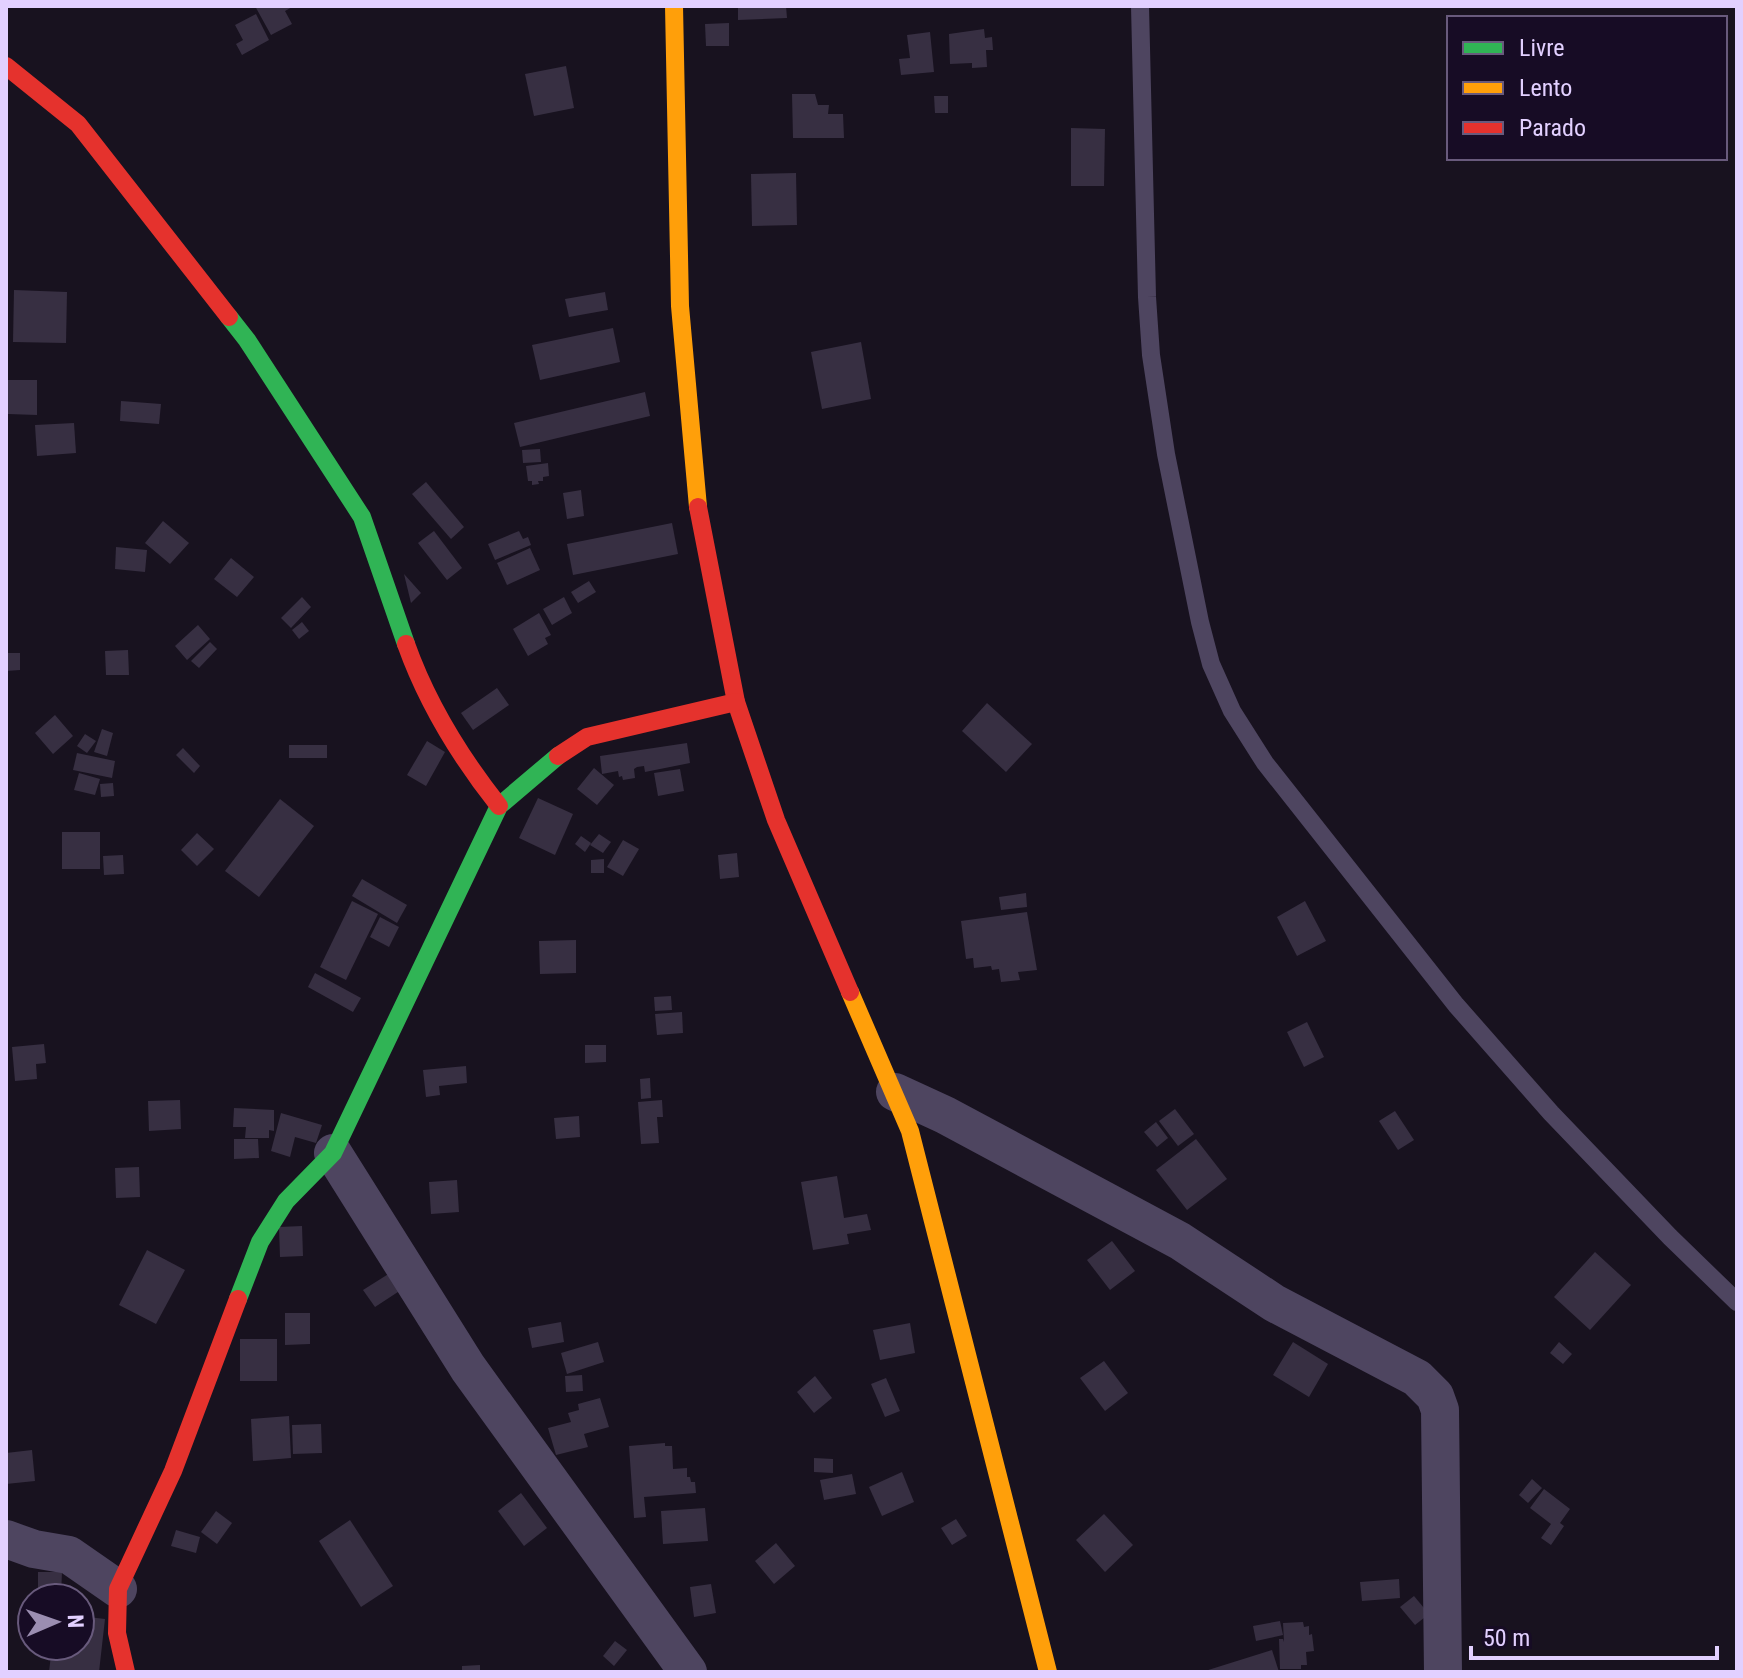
<svg xmlns="http://www.w3.org/2000/svg" width="1743" height="1678" font-family="'Roboto Condensed',sans-serif">
<style>
.building{fill:#372f42}
.lines{fill:none;stroke-linecap:round;stroke-linejoin:round}
.lane{stroke:#4e4560;stroke-width:18}
.street{stroke:#4e4560;stroke-width:38}
.fast{stroke:#30b455;stroke-width:18}
.slow{stroke:#ff9f0a;stroke-width:18}
.jam{stroke:#e5322d;stroke-width:18}
</style>
<rect width="100%" height="100%" fill="#18121f"/>
<g class="building">
<polygon points="255,6 294,6 285,11 292,24 271,35"/>
<polygon points="738,6 786,6 787,18 738,20"/>
<polygon points="256,14 269,40 242,55 236,44 243,40 235,25"/>
<polygon points="729,23 729,46 706,46 705,24"/>
<polygon points="984,29 985,38 992,37 993,50 986,50 987,67 972,68 972,63 950,64 949,34"/>
<polygon points="930,32 934,72 901,75 899,59 910,58 907,35"/>
<polygon points="566,66 574,108 534,116 525,74"/>
<polygon points="792,94 815,94 818,105 829,105 828,114 843,114 844,138 793,138"/>
<polygon points="934,96 948,96 948,113 935,113"/>
<polygon points="1071,128 1105,129 1104,186 1071,186"/>
<polygon points="796,173 797,225 752,226 751,174"/>
<polygon points="14,290 67,292 66,343 13,342"/>
<polygon points="605,292 608,310 569,317 565,299"/>
<polygon points="613,328 620,362 540,380 532,345"/>
<polygon points="861,342 871,399 822,409 811,352"/>
<polygon points="8,380 37,380 37,415 8,414"/>
<polygon points="645,392 650,416 520,447 514,423"/>
<polygon points="121,401 161,404 159,424 120,421"/>
<polygon points="74,423 76,453 37,456 35,425"/>
<polygon points="540,449 541,462 523,463 522,450"/>
<polygon points="548,463 549,476 543,477 543,481 538,481 539,484 532,485 532,481 528,481 526,466"/>
<polygon points="426,482 464,527 451,539 412,494"/>
<polygon points="581,490 584,516 567,519 563,493"/>
<polygon points="163,521 189,543 170,564 145,543"/>
<polygon points="672,523 678,554 573,575 567,544"/>
<polygon points="434,531 462,568 447,580 418,543"/>
<polygon points="519,531 523,539 528,537 531,545 495,560 488,544"/>
<polygon points="116,547 147,550 145,572 115,569"/>
<polygon points="530,548 540,570 507,585 497,563"/>
<polygon points="231,558 254,577 237,597 214,579"/>
<polygon points="404,574 421,593 411,603"/>
<polygon points="589,581 596,592 578,603 571,592"/>
<polygon points="302,597 311,607 291,628 281,618"/>
<polygon points="564,597 572,613 552,625 543,609"/>
<polygon points="539,613 551,635 545,638 548,644 528,656 513,629"/>
<polygon points="302,622 309,631 299,639 292,630"/>
<polygon points="198,625 210,639 187,660 175,646"/>
<polygon points="210,642 217,649 199,668 191,661"/>
<polygon points="128,650 129,675 106,675 105,651"/>
<polygon points="6,653 20,653 20,670 6,671"/>
<polygon points="497,688 509,705 473,730 461,713"/>
<polygon points="987,703 1032,744 1006,772 962,731"/>
<polygon points="55,715 73,736 53,754 35,733"/>
<polygon points="102,729 113,733 107,756 94,752"/>
<polygon points="85,734 96,741 87,753 77,746"/>
<polygon points="427,741 445,752 426,786 407,775"/>
<polygon points="687,743 690,763 645,772 644,766 637,767 634,769 635,778 623,780 622,776 619,777 618,771 602,774 600,756"/>
<rect x="289" y="745" width="38" height="13"/>
<polygon points="183,748 200,766 194,773 176,755"/>
<polygon points="77,753 115,761 112,778 73,770"/>
<polygon points="594,768 614,785 597,805 577,789"/>
<polygon points="680,769 684,791 658,796 654,773"/>
<polygon points="79,773 100,779 95,795 74,790"/>
<polygon points="113,783 114,796 101,797 100,784"/>
<polygon points="538,798 573,814 555,855 519,838"/>
<polygon points="280,799 314,826 259,897 225,871"/>
<rect x="62" y="832" width="38" height="37"/>
<polygon points="197,833 214,849 197,866 181,850"/>
<polygon points="599,834 611,842 603,853 590,845"/>
<polygon points="581,836 591,843 585,852 575,844"/>
<polygon points="623,840 639,849 623,876 607,867"/>
<polygon points="737,853 739,877 720,879 718,855"/>
<polygon points="123,855 124,874 104,875 103,856"/>
<polygon points="604,859 604,873 591,873 591,860"/>
<polygon points="362,879 407,905 397,923 352,896"/>
<polygon points="1026,893 1027,907 1001,910 999,897"/>
<polygon points="352,901 378,914 346,980 320,967"/>
<polygon points="1305,901 1326,941 1297,956 1277,917"/>
<polygon points="1027,912 1037,970 1018,972 1020,980 1001,982 999,969 992,970 991,966 974,968 973,958 966,959 961,921"/>
<polygon points="380,917 399,927 389,947 370,937"/>
<polygon points="576,940 576,973 540,974 539,941"/>
<polygon points="315,973 361,998 353,1012 308,987"/>
<polygon points="671,996 672,1010 655,1011 654,997"/>
<polygon points="682,1012 683,1033 657,1035 655,1014"/>
<polygon points="1307,1022 1324,1057 1304,1067 1287,1032"/>
<polygon points="44,1044 46,1063 36,1064 37,1079 15,1081 12,1047"/>
<polygon points="585,1045 606,1045 606,1062 585,1063"/>
<polygon points="466,1066 467,1083 439,1086 440,1095 426,1097 423,1070"/>
<polygon points="650,1078 651,1098 641,1099 640,1079"/>
<polygon points="180,1100 181,1129 149,1131 148,1101"/>
<polygon points="662,1100 663,1117 657,1117 659,1143 641,1144 638,1102"/>
<polygon points="234,1108 274,1110 274,1131 269,1130 269,1138 245,1138 246,1127 233,1127"/>
<polygon points="1175,1109 1194,1134 1178,1146 1159,1121"/>
<polygon points="1395,1111 1414,1140 1398,1150 1379,1121"/>
<polygon points="281,1113 322,1125 316,1143 295,1137 290,1157 271,1151"/>
<polygon points="579,1116 580,1137 556,1139 554,1118"/>
<polygon points="1156,1122 1168,1138 1157,1147 1144,1132"/>
<polygon points="234,1139 258,1139 259,1158 234,1159"/>
<polygon points="1196,1139 1227,1179 1187,1210 1156,1170"/>
<polygon points="139,1167 140,1197 116,1198 115,1168"/>
<polygon points="837,1176 844,1218 867,1214 871,1230 847,1234 849,1244 813,1250 801,1182"/>
<polygon points="457,1180 459,1212 431,1214 429,1182"/>
<polygon points="302,1226 303,1256 280,1257 279,1227"/>
<polygon points="1112,1241 1135,1271 1110,1290 1087,1260"/>
<polygon points="147,1250 185,1270 156,1324 119,1305"/>
<polygon points="1595,1252 1631,1285 1590,1330 1554,1297"/>
<polygon points="390,1273 401,1290 375,1307 363,1290"/>
<polygon points="285,1313 310,1313 310,1344 285,1345"/>
<polygon points="561,1322 564,1342 532,1348 528,1328"/>
<polygon points="910,1323 915,1353 880,1360 873,1330"/>
<rect x="240" y="1339" width="37" height="42"/>
<polygon points="598,1342 604,1362 567,1374 561,1353"/>
<polygon points="1293,1342 1328,1364 1309,1397 1273,1375"/>
<polygon points="1559,1342 1572,1354 1563,1364 1550,1353"/>
<polygon points="1104,1361 1128,1393 1105,1411 1080,1378"/>
<polygon points="582,1375 583,1391 566,1392 565,1376"/>
<polygon points="815,1376 832,1398 814,1413 797,1392"/>
<polygon points="886,1378 900,1411 885,1417 871,1384"/>
<polygon points="600,1398 609,1427 584,1434 588,1447 556,1455 548,1428 571,1422 568,1413 579,1410 578,1404"/>
<polygon points="289,1416 291,1458 253,1461 251,1419"/>
<polygon points="321,1424 322,1453 293,1454 292,1425"/>
<polygon points="665,1443 665,1446 672,1446 673,1469 687,1468 687,1477 690,1477 691,1482 695,1482 696,1493 644,1497 646,1517 634,1518 629,1446"/>
<polygon points="32,1450 35,1481 6,1484 6,1453"/>
<polygon points="814,1458 833,1459 833,1473 814,1472"/>
<polygon points="902,1472 914,1502 882,1516 869,1487"/>
<polygon points="852,1474 856,1494 824,1500 820,1480"/>
<polygon points="1532,1479 1542,1488 1528,1503 1519,1495"/>
<polygon points="1544,1489 1570,1509 1560,1523 1564,1526 1551,1545 1541,1538 1551,1524 1530,1508"/>
<polygon points="521,1493 547,1528 524,1546 498,1511"/>
<polygon points="705,1508 708,1541 663,1544 661,1511"/>
<polygon points="216,1511 232,1523 217,1544 201,1532"/>
<polygon points="1104,1514 1133,1545 1105,1572 1076,1540"/>
<polygon points="956,1519 967,1536 952,1545 941,1528"/>
<polygon points="350,1520 393,1586 361,1607 319,1541"/>
<polygon points="176,1530 200,1537 196,1553 171,1546"/>
<polygon points="776,1543 795,1566 774,1584 755,1561"/>
<polygon points="38,1572 62,1572 61,1596 38,1597"/>
<polygon points="1399,1579 1400,1598 1362,1601 1360,1582"/>
<polygon points="711,1584 716,1613 694,1617 690,1587"/>
<polygon points="1414,1596 1429,1614 1415,1625 1400,1607"/>
<polygon points="80,1616 105,1619 99,1672 49,1672 52,1646 80,1646"/>
<polygon points="1280,1621 1283,1635 1256,1641 1253,1626"/>
<polygon points="1303,1622 1304,1627 1309,1626 1309,1635 1312,1634 1314,1651 1306,1652 1307,1665 1301,1665 1301,1669 1280,1669 1279,1639 1283,1639 1284,1642 1283,1623"/>
<polygon points="615,1641 627,1650 614,1666 603,1656"/>
<polygon points="1272,1650 1279,1672 1205,1672 1205,1671"/>
<polygon points="480,1665 480,1672 462,1672 462,1666"/>
</g>
<g class="lines">
<polyline class="lane" points="1140,6 1147,297 1151,355 1166,454 1200,622 1211,664 1232,711 1265,763 1456,1005 1551,1113 1670,1237 1737,1302"/>
<g class="street">
<polyline points="895,1092 945,1115 1180,1241 1274,1303 1417,1378 1435,1396 1440,1410 1443,1672"/>
<polyline points="333,1153 468,1368 688,1672"/>
<polyline points="6,1539 34,1549 69,1555 118,1589"/>
</g>
<g class="fast">
<polyline points="229,317 247,340 362,517 406,644"/>
<polyline points="238,1299 260,1242 286,1201 333,1153 499,806 558,756"/>
</g>
<g class="slow">
<polyline points="674,6 680,306 698,507"/>
<polyline points="850,992 910,1131 1048,1672"/>
</g>
<g class="jam">
<polyline points="6,66 78,124 229,317"/>
<polyline points="698,507 736,702 776,820 850,992"/>
<path d="M406 644C427 703 461 758 499 806"/>
<polyline points="558,756 587,737 736,702"/>
<polyline points="126,1672 117,1633 118,1589 173,1471 238,1299"/>
</g>
</g>
<rect width="1743" height="1678" fill="none" stroke="#e2d0ff" stroke-width="16"/>
<rect x="1447" y="16" width="280" height="144" fill="#170c25" stroke="#685a7c" stroke-width="2"/>
<rect x="1463" y="42" width="40" height="12" fill="#30b455" stroke="#685a7c" stroke-width="2"/>
<text x="1519" y="56" font-size="24" fill="#e2d0ff">Livre</text>
<rect x="1463" y="82" width="40" height="12" fill="#ff9f0a" stroke="#685a7c" stroke-width="2"/>
<text x="1519" y="96" font-size="24" fill="#e2d0ff">Lento</text>
<rect x="1463" y="122" width="40" height="12" fill="#e5322d" stroke="#685a7c" stroke-width="2"/>
<text x="1519" y="136" font-size="24" fill="#e2d0ff">Parado</text>
<g transform="translate(56 1622) rotate(88)"><circle r="38" fill="#170c25" stroke="#685a7c" stroke-width="2"/>
<path d="M0-6L14 30L0 20L-14 30Z" fill="#9b8eb1"/>
<text y="-12" font-size="22" font-weight="bold" text-anchor="middle" fill="#e2d0ff">N</text>
</g>
<path d="M1471 1646v12h246v-12" fill="none" stroke="#e2d0ff" stroke-width="4"/>
<text x="1483" y="1646" font-size="24" fill="#e2d0ff" stroke="#170c25" stroke-width="6" paint-order="stroke">50 m</text>
</svg>
